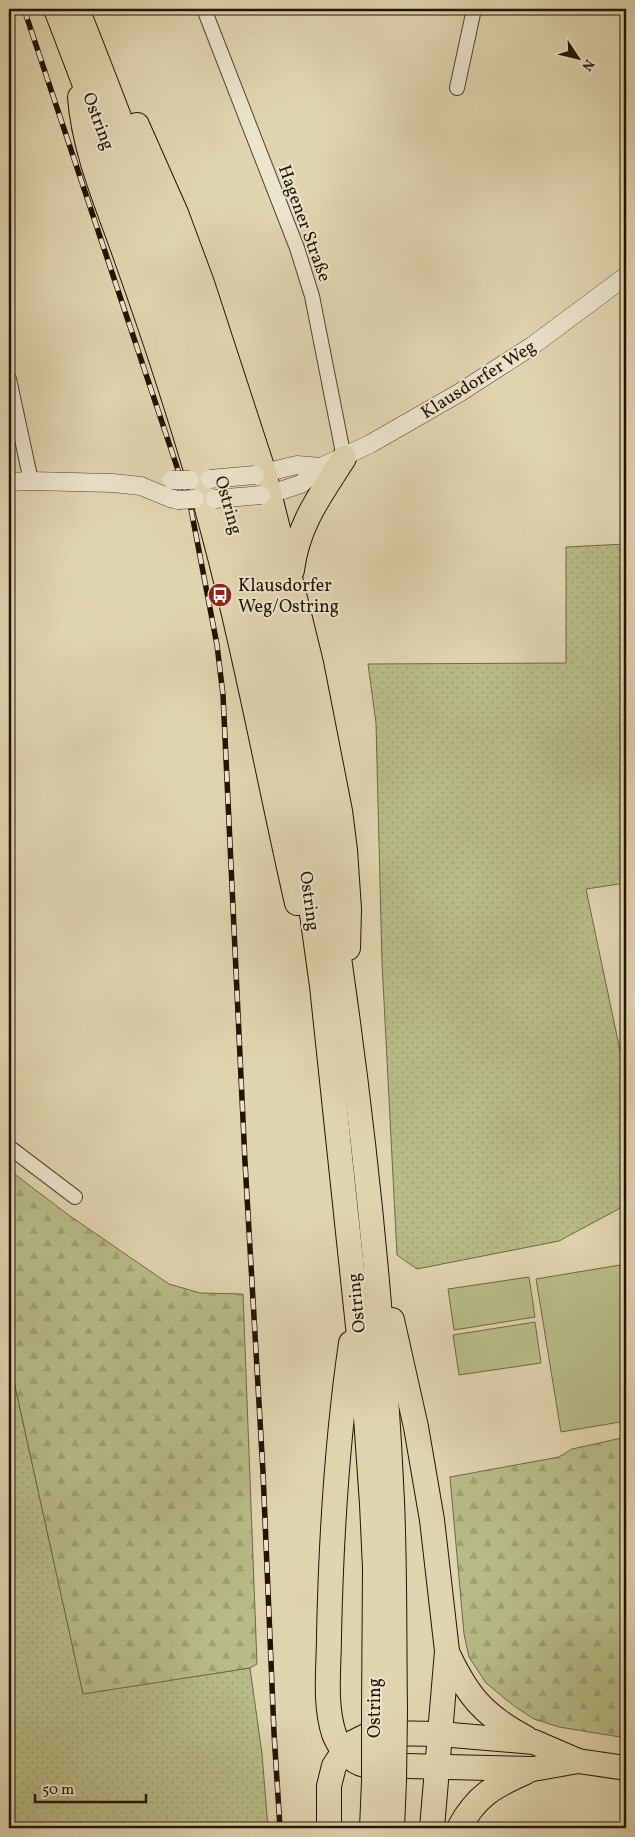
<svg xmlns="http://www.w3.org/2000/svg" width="635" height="1837" font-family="Vollkorn,serif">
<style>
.grass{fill:url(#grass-dots);stroke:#6e6844}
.forest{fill:url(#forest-firs);stroke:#6e6844}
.pitch{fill:#b8bc87;stroke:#6e6844}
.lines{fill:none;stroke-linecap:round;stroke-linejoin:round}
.minor-casing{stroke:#53442c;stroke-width:16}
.tertiary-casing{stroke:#53442c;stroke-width:19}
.trunk-casing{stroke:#241300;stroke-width:26}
.minor{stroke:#ece4cc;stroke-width:14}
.tertiary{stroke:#ece4cc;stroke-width:18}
.trunk{stroke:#e1d5b0;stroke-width:24}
.rail-casing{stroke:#241300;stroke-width:5.5}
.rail{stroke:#ece4cc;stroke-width:4;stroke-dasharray:11;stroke-linecap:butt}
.tertiary-bridge-casing{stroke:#53442c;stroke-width:19;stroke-linecap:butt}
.trunk-bridge-casing{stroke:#241300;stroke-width:26;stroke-linecap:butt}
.tertiary-bridge{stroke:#ece4cc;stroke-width:18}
.trunk-bridge{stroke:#e1d5b0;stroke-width:24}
.labels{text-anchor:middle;stroke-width:4;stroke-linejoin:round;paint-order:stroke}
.street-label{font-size:18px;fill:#241300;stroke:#ece4cc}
.poi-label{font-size:18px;fill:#241300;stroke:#ece4cc;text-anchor:start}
</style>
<defs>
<pattern id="grass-dots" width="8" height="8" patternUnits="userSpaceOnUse" patternTransform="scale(1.25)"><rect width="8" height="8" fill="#b8bc87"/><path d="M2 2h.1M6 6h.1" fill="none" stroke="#9ea173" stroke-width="1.8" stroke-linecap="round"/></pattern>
<pattern id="forest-firs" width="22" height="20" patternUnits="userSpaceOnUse" patternTransform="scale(1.25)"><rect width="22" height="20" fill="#b8bc87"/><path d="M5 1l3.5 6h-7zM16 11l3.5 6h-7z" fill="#9ea173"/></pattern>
</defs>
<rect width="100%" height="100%" fill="#e1d5b0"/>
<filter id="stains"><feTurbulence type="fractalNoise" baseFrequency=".004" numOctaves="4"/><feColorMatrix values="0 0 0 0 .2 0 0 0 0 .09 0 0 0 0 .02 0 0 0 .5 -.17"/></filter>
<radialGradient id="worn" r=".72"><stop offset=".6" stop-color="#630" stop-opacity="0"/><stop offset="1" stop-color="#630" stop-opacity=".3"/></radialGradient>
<g class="grass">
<polygon points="626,544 626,883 586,889 626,1079 626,1205 559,1241 417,1269 397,1255 382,962 376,723 368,664 566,663 566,547"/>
<polygon points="9,1359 83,1693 250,1668 262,1754 268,1828 9,1828"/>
</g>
<g class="forest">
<polygon points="9,1170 70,1216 169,1284 200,1293 243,1294 257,1664 250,1668 83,1694 9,1359"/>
<polygon points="626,1437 626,1738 559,1727 534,1719 514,1706 486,1683 469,1657 464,1634 450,1477 559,1457 572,1449"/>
</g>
<g class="pitch">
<polygon points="626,1264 626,1421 561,1432 536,1279"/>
<polygon points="529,1277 535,1317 454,1330 448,1289"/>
<polygon points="535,1322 541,1363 459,1375 453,1335"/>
</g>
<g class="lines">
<g class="minor-casing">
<g id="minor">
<polyline points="204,9 297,248 312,296 344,458"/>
<polyline points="457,88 474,9"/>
<polyline points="9,379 31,481"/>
<polyline points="9,1147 75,1197"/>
</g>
</g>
<g class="tertiary-casing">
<g id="tertiary">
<polyline points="255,475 297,465 321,467"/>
<polyline points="9,482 31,481 113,483 141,486 170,498 178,500"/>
<polyline points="261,495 283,490 301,484 321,467 370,444 459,393 532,346 626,276"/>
</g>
</g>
<g class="trunk-casing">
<g id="trunk">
<polyline points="56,9 107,143 190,374 236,525 270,669 299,821 322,986 363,1374 372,1504 375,1568 374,1710"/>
<path d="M77 9C151 196 221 386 270 581 298 692 316 804 333 917 362 1110 383 1305 392 1501 395 1571 394 1641 395 1711"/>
<path d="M80 97C84 152 108 205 126 257 150 324 172 390 192 457 237 603 263 754 297 903"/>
<polyline points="137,125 176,213 202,283 264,473 274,513 311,663 340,811 345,850 349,909 348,948"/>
<path d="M292 570C298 524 320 496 344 458"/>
<polyline points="392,1320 416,1427 432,1520 447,1651 432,1828"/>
<path d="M351 1343C337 1440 331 1538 329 1636 329 1668 324 1703 334 1734 339 1747 351 1762 365 1765L533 1769 578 1761"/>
<path d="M447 1652C467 1695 483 1715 526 1738"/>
<polyline points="329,1828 329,1786 334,1766 344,1751 354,1742 368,1735 379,1733 440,1734 534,1742 578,1761 626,1768"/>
<polyline points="372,1828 374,1781"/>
<polyline points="392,1828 394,1781"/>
<path d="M459 1828C476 1796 494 1786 526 1772"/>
</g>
</g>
<use href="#minor" class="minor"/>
<use href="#tertiary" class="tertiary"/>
<use href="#trunk" class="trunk"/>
<g class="rail-casing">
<polyline id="rail" points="24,9 191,509 217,645 223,695 245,1162 263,1472 274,1733 280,1828"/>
</g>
<use href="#rail" class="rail"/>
<g class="tertiary-bridge-casing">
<g id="tertiary-bridge">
<polyline points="210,479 255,475"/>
<polyline points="172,480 190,480"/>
<polyline points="215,499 261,495"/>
<polyline points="178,500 195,499"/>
</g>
</g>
<g class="trunk-bridge-casing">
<g id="trunk-bridge">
<polyline points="374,1781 374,1710"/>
<polyline points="394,1781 395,1711"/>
</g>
</g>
<use href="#tertiary-bridge" class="tertiary-bridge"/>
<use href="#trunk-bridge" class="trunk-bridge"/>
</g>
<defs>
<g id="bus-disc" transform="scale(1.25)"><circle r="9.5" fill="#8f2418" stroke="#ece4cc"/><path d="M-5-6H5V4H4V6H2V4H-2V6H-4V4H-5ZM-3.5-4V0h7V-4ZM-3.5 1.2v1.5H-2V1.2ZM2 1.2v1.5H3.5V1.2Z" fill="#fff"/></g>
</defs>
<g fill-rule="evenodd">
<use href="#bus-disc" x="220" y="595"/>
</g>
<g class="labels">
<g class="street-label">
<text transform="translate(99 121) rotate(69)" y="6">Ostring</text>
<text transform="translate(305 223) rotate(70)" y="6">Hagener Straße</text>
<text transform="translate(478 379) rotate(-32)" y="6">Klausdorfer Weg</text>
<text transform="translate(229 505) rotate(74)" y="6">Ostring</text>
<text transform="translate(310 901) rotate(82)" y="6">Ostring</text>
<text transform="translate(356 1303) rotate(-96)" y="6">Ostring</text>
<text transform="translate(374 1708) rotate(-90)" y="6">Ostring</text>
</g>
<g class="poi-label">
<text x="238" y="591">Klausdorfer<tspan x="238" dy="21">Weg/Ostring</tspan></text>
</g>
</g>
<rect width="635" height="1837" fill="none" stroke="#e1d5b0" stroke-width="30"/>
<rect x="10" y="10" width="615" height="1817" fill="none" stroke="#241300" stroke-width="2.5"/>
<rect x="15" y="15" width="605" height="1807" fill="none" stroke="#241300"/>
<g transform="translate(578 58) rotate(125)" stroke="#ece4cc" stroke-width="4" paint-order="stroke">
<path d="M0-4L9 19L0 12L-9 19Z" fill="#241300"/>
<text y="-8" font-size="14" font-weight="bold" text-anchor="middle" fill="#241300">N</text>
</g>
<path d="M35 1794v8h111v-8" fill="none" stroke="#241300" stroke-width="2.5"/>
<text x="42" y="1794" font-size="15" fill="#241300" stroke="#ece4cc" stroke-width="4" paint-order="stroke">50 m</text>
<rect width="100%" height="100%" filter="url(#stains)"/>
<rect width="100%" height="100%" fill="url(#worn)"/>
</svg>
